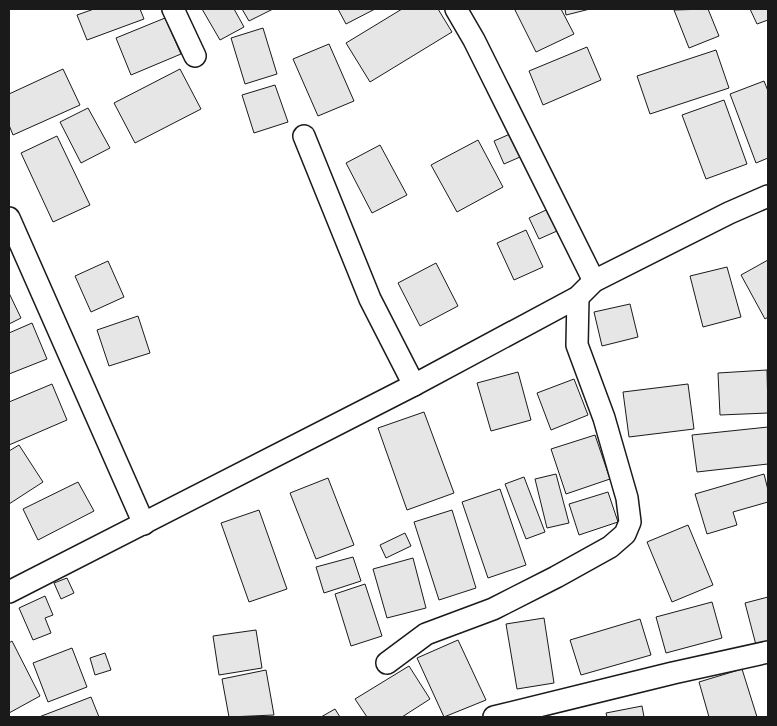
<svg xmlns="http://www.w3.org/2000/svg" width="777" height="726" font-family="'DejaVu Sans',sans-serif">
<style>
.building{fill:#e6e6e6;stroke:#1a1a1a}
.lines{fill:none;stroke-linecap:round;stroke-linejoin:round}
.street-casing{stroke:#1a1a1a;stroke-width:24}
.street{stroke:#fff;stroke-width:21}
</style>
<rect width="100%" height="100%" fill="#fff"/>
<g class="building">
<polygon points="94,9 140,9 144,19 87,40 77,15"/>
<polygon points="202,9 234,9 244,27 220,40"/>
<polygon points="242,9 273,9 249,21"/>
<polygon points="338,9 375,9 346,24"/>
<polygon points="402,9 438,9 452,32 370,82 346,43"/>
<polygon points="518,9 561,9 574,34 536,52 515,10"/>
<polygon points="565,9 590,9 566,15"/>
<polygon points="708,9 719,36 689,48 674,10"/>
<polygon points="750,9 768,9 768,20 757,24"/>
<polygon points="165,18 181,54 131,75 116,38"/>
<polygon points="263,28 277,74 245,84 231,38"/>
<polygon points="329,44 354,101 318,116 293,59"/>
<polygon points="587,47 601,80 543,105 529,71"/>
<polygon points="716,50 729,88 650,114 637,76"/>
<polygon points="63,69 80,105 13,135 9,125 9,94"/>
<polygon points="180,69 201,109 135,143 114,103"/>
<polygon points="764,81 768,91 768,158 756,163 730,94"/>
<polygon points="275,85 288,122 254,133 242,95"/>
<polygon points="724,100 747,164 706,179 682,115"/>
<polygon points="88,108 110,148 81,163 60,122"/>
<polygon points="510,134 520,157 504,164 494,141"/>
<polygon points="57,136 90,205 53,222 21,153"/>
<polygon points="478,140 503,187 457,212 431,165"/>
<polygon points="380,145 407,195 372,213 346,163"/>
<polygon points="546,210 557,231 539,239 529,218"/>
<polygon points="526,230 543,267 514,280 497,243"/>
<polygon points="768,260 768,317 765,319 741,275"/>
<polygon points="108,261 124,297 91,312 75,276"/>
<polygon points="436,263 458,306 420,326 398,283"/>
<polygon points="727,267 741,317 703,327 690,276"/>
<polygon points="9,293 21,318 9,324"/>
<polygon points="630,304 638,337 602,346 594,312"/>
<polygon points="138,316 150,353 109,366 97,330"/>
<polygon points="32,323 47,359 9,374 9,333"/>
<polygon points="767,370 768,413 720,415 718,373"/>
<polygon points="518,372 531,420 491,431 477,383"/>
<polygon points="574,379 588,415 551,430 537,393"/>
<polygon points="52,384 67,420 9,445 9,402"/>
<polygon points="688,384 694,429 629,437 623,392"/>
<polygon points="424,412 454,493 407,510 378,428"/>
<polygon points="768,427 768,464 697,472 692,435"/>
<polygon points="595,435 610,479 566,494 551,449"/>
<polygon points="19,445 43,482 9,504 9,451"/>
<polygon points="556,474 569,523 547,528 535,479"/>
<polygon points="764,474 768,490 768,502 733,512 737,525 707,534 695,494"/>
<polygon points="524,477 545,532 526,539 505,484"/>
<polygon points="328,478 354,545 316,559 290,493"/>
<polygon points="78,482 94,511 38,540 23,509"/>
<polygon points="500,489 526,565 488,578 462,502"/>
<polygon points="608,492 618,522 579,535 569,504"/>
<polygon points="259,510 287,589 249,602 221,523"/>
<polygon points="452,510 476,588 439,600 414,522"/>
<polygon points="688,525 713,585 672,602 647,542"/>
<polygon points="405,533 411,546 386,558 380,545"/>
<polygon points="353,557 361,581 324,593 316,567"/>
<polygon points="413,558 426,608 387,618 373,569"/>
<polygon points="67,578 74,593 61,599 54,583"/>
<polygon points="365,584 382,636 351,646 335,594"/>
<polygon points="45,596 53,615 45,618 51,633 33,640 19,608"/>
<polygon points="768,597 768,642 756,645 745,603"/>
<polygon points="712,602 722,638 666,653 656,617"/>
<polygon points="544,618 554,683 517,689 506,624"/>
<polygon points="640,619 651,655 581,675 570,640"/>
<polygon points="256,630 262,668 219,675 213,636"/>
<polygon points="458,640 486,700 444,717 417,658"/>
<polygon points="12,641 40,696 9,713 9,643"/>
<polygon points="72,648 87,687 48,702 33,663"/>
<polygon points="105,653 111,670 95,675 90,658"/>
<polygon points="409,666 430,699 402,717 367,717 355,699"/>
<polygon points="742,669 757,717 709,717 699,682"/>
<polygon points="266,670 274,715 229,717 222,679"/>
<polygon points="91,697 99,717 39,717"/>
<polygon points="642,706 644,717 607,717 606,713"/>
<polygon points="335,709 340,717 321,717"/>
</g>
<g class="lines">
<g class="street-casing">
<g id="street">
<polyline points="173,9 195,56"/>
<polyline points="456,9 474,40 594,281"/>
<polyline points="304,136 370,299 414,385"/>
<polyline points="9,218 144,524"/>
<polyline points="9,592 414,385 578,297 594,281 729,213 768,196"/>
<polyline points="387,663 426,634 493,609 556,577 610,547 625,534 630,522 627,498 604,418 577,345 578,297"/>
<polyline points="494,717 673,673 768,652"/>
</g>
</g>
<use href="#street" class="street"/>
</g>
<rect width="777" height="726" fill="none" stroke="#1a1a1a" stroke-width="20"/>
</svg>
